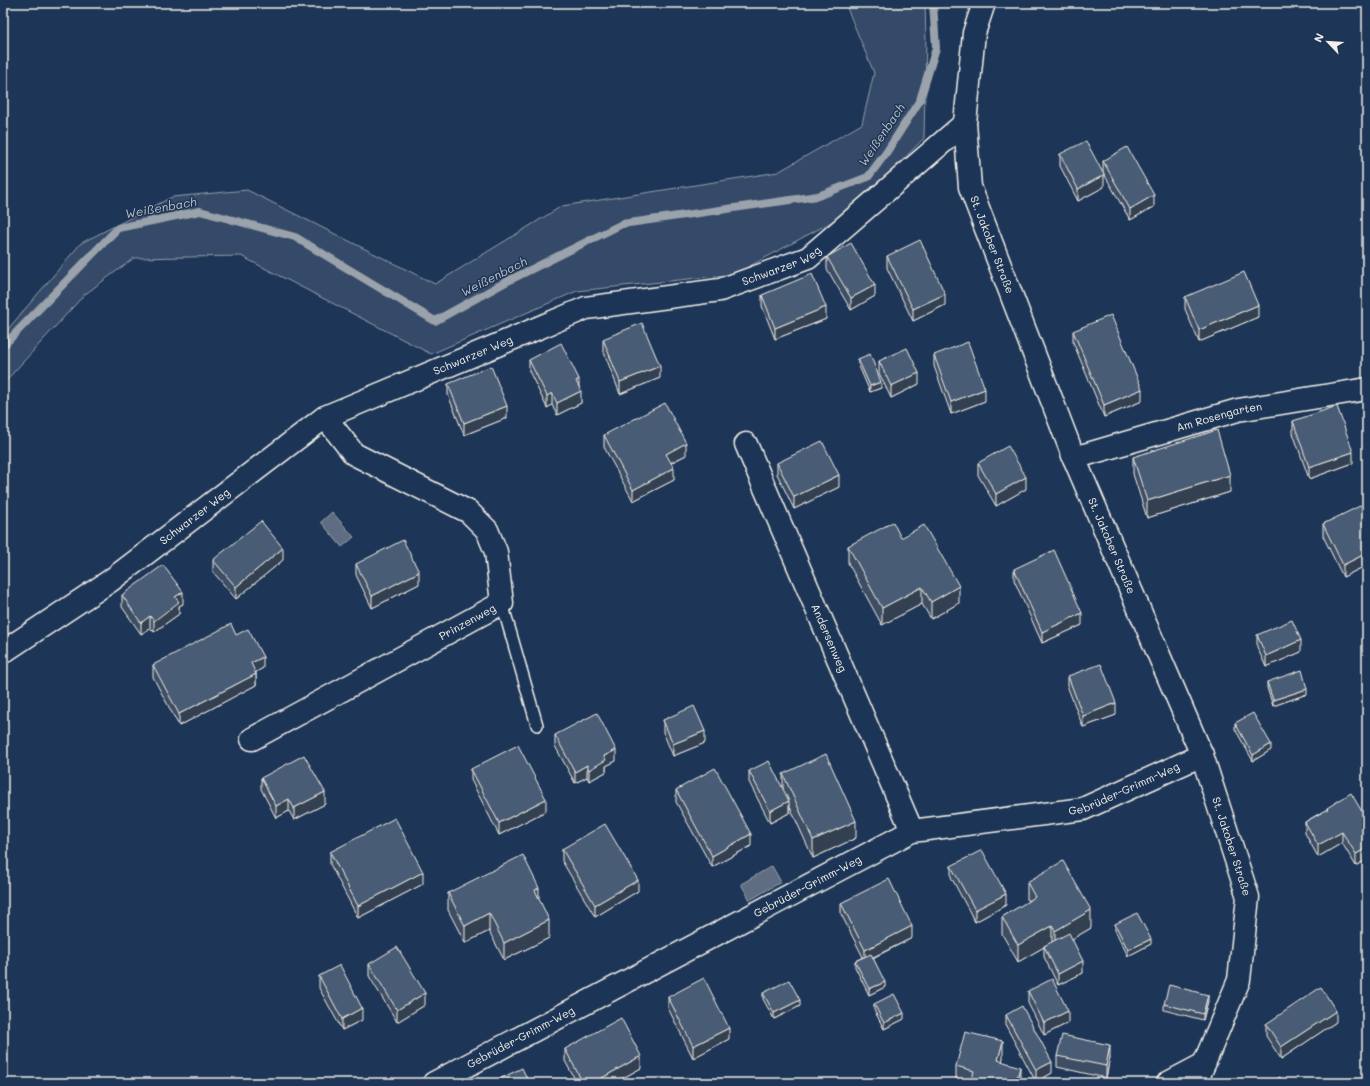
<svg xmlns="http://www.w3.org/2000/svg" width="1370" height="1086" font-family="Mali,sans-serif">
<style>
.green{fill:#354a67;stroke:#949ea8}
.water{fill:#5e6d82;stroke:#9aa2ab}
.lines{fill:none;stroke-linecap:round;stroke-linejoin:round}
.stream{stroke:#9aa2ab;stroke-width:8}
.service-casing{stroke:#f4f1e8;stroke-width:14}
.minor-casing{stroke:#f4f1e8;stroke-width:25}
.secondary-casing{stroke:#f4f1e8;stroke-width:25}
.service{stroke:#1d3557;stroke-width:11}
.minor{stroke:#1d3557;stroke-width:22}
.secondary{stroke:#1d3557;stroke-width:22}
.wall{fill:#3e4e64;stroke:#f4f1e8}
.shaded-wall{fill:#324051;stroke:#f4f1e8}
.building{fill:#485b74;stroke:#f4f1e8}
.labels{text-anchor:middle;stroke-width:3;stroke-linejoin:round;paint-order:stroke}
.street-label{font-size:11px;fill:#f4f1e8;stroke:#1d3557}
.water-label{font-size:12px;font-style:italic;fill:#c0c3c4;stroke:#1d3557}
</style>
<rect width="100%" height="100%" fill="#1d3557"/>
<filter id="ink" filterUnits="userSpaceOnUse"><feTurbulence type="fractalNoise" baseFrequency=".025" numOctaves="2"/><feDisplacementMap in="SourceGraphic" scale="8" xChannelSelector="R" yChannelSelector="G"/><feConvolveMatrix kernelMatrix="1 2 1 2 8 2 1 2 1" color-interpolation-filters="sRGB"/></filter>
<g filter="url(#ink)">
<polygon class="green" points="845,3 925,3 926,39 924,138 854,210 735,274 577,291 431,354 241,256 134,258 84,295 3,384 3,335 81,243 172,197 247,190 435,284 562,206 778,172 862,124 874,73"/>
<g class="water">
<polygon points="332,512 354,537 342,547 321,522"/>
<polygon points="772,866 781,882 750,900 741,884"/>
</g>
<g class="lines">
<polyline class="stream" points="3,346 118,228 200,211 295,237 435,321 504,283 622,224 818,196 868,177 886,153 920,100 936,48 933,3"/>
<g class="service-casing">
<polyline id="service" points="502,603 537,725"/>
</g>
<g class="minor-casing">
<g id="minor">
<path id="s1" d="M746 444 912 831"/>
<path id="s2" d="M1074 458 1238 410 1367 389"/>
<path id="s3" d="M3 652 110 581 325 417 586 308 720 290 808 258 965 123"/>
<path id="s4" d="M252 739 502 603 496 552 487 530 469 512 354 454 325 417"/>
<path id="s5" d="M434 1083 912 831 1083 809 1202 755"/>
<polyline points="1168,1083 1204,1064"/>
</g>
</g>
<g class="secondary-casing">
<g id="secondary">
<path id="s6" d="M984 3 974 33 965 123 970 187 1074 458 1202 755 1248 897 1239 980 1196 1083"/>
</g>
</g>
<use href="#service" class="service"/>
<use href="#minor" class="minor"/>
<use href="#secondary" class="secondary"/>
</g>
<g class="wall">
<polygon points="1060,154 1104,187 1078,201 1060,166"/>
<polygon points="1103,161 1154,207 1130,220 1103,172"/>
<polygon points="887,256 945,305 913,321 887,268"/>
<polygon points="827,257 875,296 851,310 827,269"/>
<polygon points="762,295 826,319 775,339 762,306"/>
<polygon points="1185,297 1258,317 1199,342 1185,309"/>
<polygon points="1073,331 1142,401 1104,417 1073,342"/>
<polygon points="603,339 660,378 620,394 603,350"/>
<polygon points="934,355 985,401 951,414 934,366"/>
<polygon points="858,359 881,388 870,392 858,364"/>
<polygon points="529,360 579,387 581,403 557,415 552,405 547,408 529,371"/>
<polygon points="879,361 919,384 891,398 879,373"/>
<polygon points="448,384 507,418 464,435 448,395"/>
<polygon points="1293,421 1353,463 1309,479 1293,433"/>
<polygon points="604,435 686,455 671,463 674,480 633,501 604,447"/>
<polygon points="1133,457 1230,492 1147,518 1133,474"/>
<polygon points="777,463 839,487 794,509 777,474"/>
<polygon points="978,463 1026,489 996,506 978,475"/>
<polygon points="1367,504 1367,565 1343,577 1323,536 1323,524"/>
<polygon points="901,538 959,603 931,619 922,604 882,625 848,563 848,546"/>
<polygon points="213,560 283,560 236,599 213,572"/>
<polygon points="356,564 419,584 372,608 356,575"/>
<polygon points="1014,569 1082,625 1042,643 1014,580"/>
<polygon points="122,595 183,604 179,606 179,614 154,632 150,628 141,634 122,607"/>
<polygon points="236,635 263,668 256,672 256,685 179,726 153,677 153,665"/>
<polygon points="1257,635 1301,652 1266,667 1257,647"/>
<polygon points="1068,676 1116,715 1083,727 1068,688"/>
<polygon points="1267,682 1307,694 1273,706 1267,688"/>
<polygon points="663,720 705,743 673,756 663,732"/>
<polygon points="1235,723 1271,750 1253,761 1235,729"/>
<polygon points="555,735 616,761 606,766 606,772 589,781 587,777 575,783 555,746"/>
<polygon points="471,769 546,811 499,835 471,780"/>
<polygon points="749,771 783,789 783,774 856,838 813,858 789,805 789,813 770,823 749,782"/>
<polygon points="261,778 325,804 294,820 289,811 276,818 261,789"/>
<polygon points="676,790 751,846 712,867 676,802"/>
<polygon points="1327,808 1367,820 1356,866 1342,843 1318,857 1305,833 1305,822 1327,809"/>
<polygon points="562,849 638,891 595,917 562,861"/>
<polygon points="330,852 423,884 358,918 330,864"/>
<polygon points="951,866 1006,905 975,922 951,877"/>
<polygon points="1027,882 1091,928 1072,939 1083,973 1058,985 1044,957 1044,947 1018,962 1002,934 1002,917 1028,902 1027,899"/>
<polygon points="448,893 539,900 549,938 504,960 489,931 465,943 448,910"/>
<polygon points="841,903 912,938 873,958 885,987 869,995 855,967 855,961 863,957 841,914"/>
<polygon points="1115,924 1151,944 1128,956 1115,930"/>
<polygon points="369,964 425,1005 397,1022 369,976"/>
<polygon points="319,976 362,1020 342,1030 319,988"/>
<polygon points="1028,991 1068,1023 1044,1035 1028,1003"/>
<polygon points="763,993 800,1006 774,1019 763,999"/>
<polygon points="668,997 729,1039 693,1058 668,1008"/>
<polygon points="1208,1001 1203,1020 1164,1010 1164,1004"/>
<polygon points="874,1004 904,1019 884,1029 874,1010"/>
<polygon points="1006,1015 1052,1073 1036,1082 1006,1026"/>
<polygon points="1336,1022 1281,1059 1266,1036 1266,1024"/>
<polygon points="565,1049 641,1068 614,1083 577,1083 565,1061"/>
<polygon points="1057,1056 1110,1057 1106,1078 1057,1067"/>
<polygon points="1003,1058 1002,1061 1020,1083 956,1083 956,1066"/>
</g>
<g class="shaded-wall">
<polygon points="1104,175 1104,187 1078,201 1078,189"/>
<polygon points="1154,195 1154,207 1130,220 1130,209"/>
<polygon points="875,285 875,296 851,310 851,298"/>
<polygon points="945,294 945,305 913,321 913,309"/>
<polygon points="1258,305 1258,317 1199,342 1199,330"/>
<polygon points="826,307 826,319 775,339 775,328"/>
<polygon points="660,366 660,378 620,394 620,382"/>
<polygon points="919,373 919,384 891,398 891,386"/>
<polygon points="579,379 579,391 576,381"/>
<polygon points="881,382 881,388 870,392 870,386"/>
<polygon points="985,389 985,401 951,414 951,402"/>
<polygon points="1142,389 1142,401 1104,417 1104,405"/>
<polygon points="581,391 581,403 557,415 557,403"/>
<polygon points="552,393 552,405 547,408 547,396"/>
<polygon points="507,406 507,418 464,435 464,423"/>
<polygon points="686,443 686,455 666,465 666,454"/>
<polygon points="1353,452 1353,463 1309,479 1309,467"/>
<polygon points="674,468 674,480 633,501 633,490"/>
<polygon points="839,475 839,487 794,509 794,497"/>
<polygon points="1230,475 1230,492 1147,518 1147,501"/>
<polygon points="1026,477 1026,489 996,506 996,494"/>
<polygon points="283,548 283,560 236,599 236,587"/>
<polygon points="1367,553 1367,565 1343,577 1343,565"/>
<polygon points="419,572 419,584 372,608 372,596"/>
<polygon points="959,586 959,603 931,619 931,602"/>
<polygon points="922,587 922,604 882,625 882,608"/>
<polygon points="183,592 183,604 179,606 179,614 154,632 154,621 175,597"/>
<polygon points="1082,613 1082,625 1042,643 1042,632"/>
<polygon points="150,616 150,628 141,634 141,623"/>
<polygon points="1301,640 1301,652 1266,667 1266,656"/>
<polygon points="263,657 263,668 251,675 251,663"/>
<polygon points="256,674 256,685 179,726 179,714"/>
<polygon points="1307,689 1307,694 1273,706 1273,700"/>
<polygon points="1116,703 1116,715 1083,727 1083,716"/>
<polygon points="705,731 705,743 673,756 673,744"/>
<polygon points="1271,744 1271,750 1253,761 1253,755"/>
<polygon points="616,750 616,761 606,766 606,772 589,781 589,770 604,756"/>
<polygon points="587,765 587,777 575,783 575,772"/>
<polygon points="325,792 325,804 294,820 294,808"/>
<polygon points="289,799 289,811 276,818 276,806"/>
<polygon points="546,799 546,811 499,835 499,823"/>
<polygon points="789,801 789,813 770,823 770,811"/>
<polygon points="856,821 856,838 813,858 813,840"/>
<polygon points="1342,832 1342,843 1318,857 1318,845"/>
<polygon points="751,834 751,846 712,867 712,856"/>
<polygon points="1367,848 1367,859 1356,866 1356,854"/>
<polygon points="423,872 423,884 358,918 358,906"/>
<polygon points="638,880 638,891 595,917 595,905"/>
<polygon points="539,888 539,905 535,890"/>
<polygon points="1006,894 1006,905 975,922 975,910"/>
<polygon points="1091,910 1091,928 1055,949 1055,931"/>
<polygon points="489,913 489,931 465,943 465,926"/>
<polygon points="549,920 549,938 504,960 504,943"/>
<polygon points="912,926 912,938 865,961 865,950"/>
<polygon points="1052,926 1052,943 1044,946 1044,947 1018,962 1018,945"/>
<polygon points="1151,939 1151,944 1128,956 1128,950"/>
<polygon points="1083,961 1083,973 1058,985 1058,974"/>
<polygon points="885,982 885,987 869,995 869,989"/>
<polygon points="425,993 425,1005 397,1022 397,1010"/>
<polygon points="1208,995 1208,1001 1203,1020 1203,1014"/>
<polygon points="800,1000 800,1006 774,1019 774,1013"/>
<polygon points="362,1008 362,1020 342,1030 342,1019"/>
<polygon points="1068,1011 1068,1023 1044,1035 1044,1023"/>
<polygon points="1336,1011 1336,1022 1281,1059 1281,1047"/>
<polygon points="904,1013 904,1019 884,1029 884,1023"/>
<polygon points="729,1028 729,1039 693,1058 693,1046"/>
<polygon points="1003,1041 1003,1058 998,1077 998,1060"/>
<polygon points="1110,1045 1110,1057 1106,1078 1106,1066"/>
<polygon points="641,1056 641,1068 614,1083 593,1083"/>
<polygon points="1052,1062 1052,1073 1036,1082 1036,1070"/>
<polygon points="1020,1067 1020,1083 1016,1083"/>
</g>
<g class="building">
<polygon points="1086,141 1104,175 1078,189 1060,154"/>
<polygon points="1127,147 1154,195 1130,209 1103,161"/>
<polygon points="920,240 945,294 913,309 887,256"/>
<polygon points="851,243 875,285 851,298 827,257"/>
<polygon points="1244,272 1258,305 1199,330 1185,297"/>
<polygon points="812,274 826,307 775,328 762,295"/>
<polygon points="1111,315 1142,389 1104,405 1073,331"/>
<polygon points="642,323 660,366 620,382 603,339"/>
<polygon points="968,342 985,389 951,402 934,355"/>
<polygon points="561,343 579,379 576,381 581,391 557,403 552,393 547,396 529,360"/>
<polygon points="907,348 919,373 891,386 879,361"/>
<polygon points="870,354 881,382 870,386 858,359"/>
<polygon points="491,366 507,406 464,423 448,384"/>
<polygon points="665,403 686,443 666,454 674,468 633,490 604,435"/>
<polygon points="1337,406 1353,452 1309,467 1293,421"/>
<polygon points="1217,430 1230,475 1147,501 1133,457"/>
<polygon points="822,441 839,475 794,497 777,463"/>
<polygon points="1008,446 1026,477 996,494 978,463"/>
<polygon points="1366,503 1367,504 1367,553 1343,565 1323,524"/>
<polygon points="261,521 283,548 236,587 213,560"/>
<polygon points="893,522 901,538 924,525 959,586 931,602 922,587 882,608 848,546"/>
<polygon points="403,540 419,572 372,596 356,564"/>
<polygon points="1054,550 1082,613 1042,632 1014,569"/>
<polygon points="163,565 183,592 175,597 179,602 154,621 150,616 141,623 122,595"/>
<polygon points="1292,620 1301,640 1266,656 1257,635"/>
<polygon points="231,624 236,635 248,629 263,657 251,663 256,674 179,714 153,665"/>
<polygon points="1101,664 1116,703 1083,716 1068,676"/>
<polygon points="1302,670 1307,689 1273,700 1267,682"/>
<polygon points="694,706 705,731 673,744 663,720"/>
<polygon points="597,713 616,750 604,756 606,760 589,770 587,765 575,772 555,735"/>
<polygon points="1253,713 1271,744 1253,755 1235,723"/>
<polygon points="518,745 546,799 499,823 471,769"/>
<polygon points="826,754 856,821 813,840 783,774"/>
<polygon points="304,755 325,792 294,808 289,799 276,806 261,778"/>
<polygon points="769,761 789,801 770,811 749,771"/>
<polygon points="715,768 751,834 712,856 676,790"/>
<polygon points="1351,793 1367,820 1367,848 1356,854 1342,832 1318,845 1305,822 1328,809 1327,808"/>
<polygon points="395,818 423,872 358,906 330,852"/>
<polygon points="605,824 638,880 595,905 562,849"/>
<polygon points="982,850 1006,894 975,910 951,866"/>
<polygon points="523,855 539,888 535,890 549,920 504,943 489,913 465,926 448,893"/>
<polygon points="1063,861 1091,910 1055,931 1052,926 1018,945 1002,917 1035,897 1027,882"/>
<polygon points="889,879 912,926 865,950 841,903"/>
<polygon points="1137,913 1151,939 1128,950 1115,924"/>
<polygon points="1069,933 1083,961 1058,974 1044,946"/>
<polygon points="397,947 425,993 397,1010 369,964"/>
<polygon points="871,954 885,982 869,989 855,961"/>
<polygon points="340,965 362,1008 342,1019 319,976"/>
<polygon points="704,978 729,1028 693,1046 668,997"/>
<polygon points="1052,979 1068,1011 1044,1023 1028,991"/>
<polygon points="789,980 800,1000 774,1013 763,993"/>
<polygon points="1169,985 1208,995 1203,1014 1164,1004"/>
<polygon points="1321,987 1336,1011 1281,1047 1266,1024"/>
<polygon points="894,994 904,1013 884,1023 874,1004"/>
<polygon points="1022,1006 1052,1062 1036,1070 1006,1015"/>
<polygon points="621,1018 641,1056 593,1083 583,1083 565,1049"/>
<polygon points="965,1032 1003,1041 998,1060 1020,1067 1016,1083 971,1083 974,1071 956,1066"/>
<polygon points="1062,1035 1110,1045 1106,1066 1057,1056"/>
<polygon points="522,1068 529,1083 491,1083"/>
<polygon points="1280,1077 1284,1083 1271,1083"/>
</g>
</g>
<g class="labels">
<g class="street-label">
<text dy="4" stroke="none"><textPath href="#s6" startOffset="248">St. Jakober Straße</textPath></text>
<text dy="4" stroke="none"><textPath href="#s3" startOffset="883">Schwarzer Weg</textPath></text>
<text dy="4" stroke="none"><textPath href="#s3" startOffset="559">Schwarzer Weg</textPath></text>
<text dy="4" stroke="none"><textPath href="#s2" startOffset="151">Am Rosengarten</textPath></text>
<text dy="4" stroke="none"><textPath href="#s3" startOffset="235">Schwarzer Weg</textPath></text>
<text dy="4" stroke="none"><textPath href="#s6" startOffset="572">St. Jakober Straße</textPath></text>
<text dy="4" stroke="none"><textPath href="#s4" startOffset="245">Prinzenweg</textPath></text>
<text dy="4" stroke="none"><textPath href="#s1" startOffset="211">Andersenweg</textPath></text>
<text dy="4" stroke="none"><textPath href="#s5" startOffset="758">Gebrüder-Grimm-Weg</textPath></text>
<text dy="4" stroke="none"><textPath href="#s6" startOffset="896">St. Jakober Straße</textPath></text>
<text dy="4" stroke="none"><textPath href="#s5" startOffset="422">Gebrüder-Grimm-Weg</textPath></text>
<text dy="4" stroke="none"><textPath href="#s5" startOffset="98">Gebrüder-Grimm-Weg</textPath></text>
</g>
<g class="water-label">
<text transform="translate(882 135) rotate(-56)" y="4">Weißenbach</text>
<text transform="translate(161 208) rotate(-10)" y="4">Weißenbach</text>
<text transform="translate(494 277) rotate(-27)" y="4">Weißenbach</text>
</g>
</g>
<rect width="1370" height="1086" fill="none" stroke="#1d3557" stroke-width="16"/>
<rect x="8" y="8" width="1354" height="1070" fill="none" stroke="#f4f1e8" stroke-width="1.5" filter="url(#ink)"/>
<g transform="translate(1328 42) rotate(295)" stroke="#1d3557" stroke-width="3" paint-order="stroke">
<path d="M0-3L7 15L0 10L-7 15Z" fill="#f4f1e8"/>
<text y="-6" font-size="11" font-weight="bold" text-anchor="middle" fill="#f4f1e8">N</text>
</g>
</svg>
